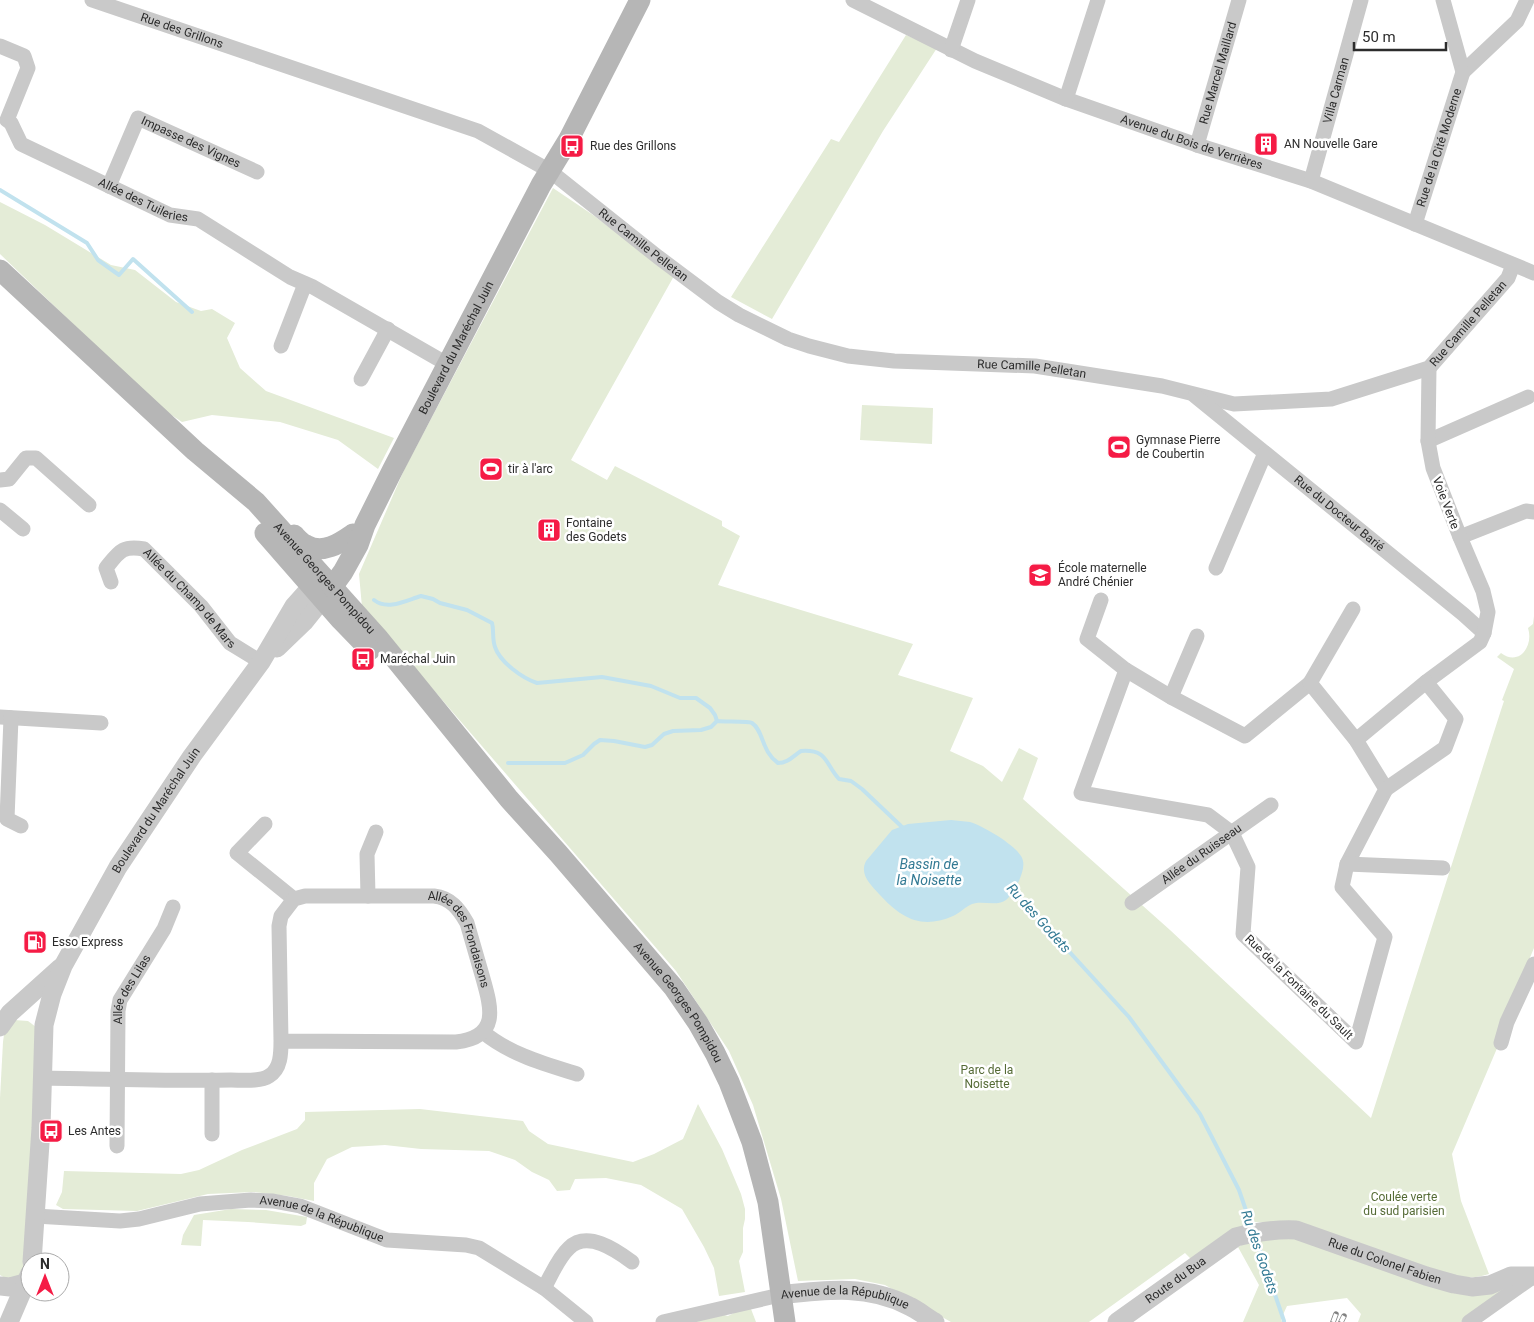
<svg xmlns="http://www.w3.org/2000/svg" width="1534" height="1322" font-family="Roboto,sans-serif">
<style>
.green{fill:#e4ecd7}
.water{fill:#c1e2ee}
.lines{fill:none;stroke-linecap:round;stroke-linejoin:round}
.stream{stroke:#c1e2ee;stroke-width:4}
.minor{stroke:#c9c9c9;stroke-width:15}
.tertiary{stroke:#c9c9c9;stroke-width:19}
.secondary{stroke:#b6b6b6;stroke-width:21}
.rail-casing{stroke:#818181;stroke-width:5.5}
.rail{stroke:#fff;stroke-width:4;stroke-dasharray:11;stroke-linecap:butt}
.labels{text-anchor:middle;stroke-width:5;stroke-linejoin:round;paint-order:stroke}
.street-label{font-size:12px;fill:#2c2c2c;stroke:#fff}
.poi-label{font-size:12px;fill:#2c2c2c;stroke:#fff;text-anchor:start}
.park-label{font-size:12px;fill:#556b36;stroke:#fff}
.water-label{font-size:14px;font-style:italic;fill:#337a94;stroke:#fff}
</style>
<rect width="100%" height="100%" fill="#fff"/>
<g class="green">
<polygon points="906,35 937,48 883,131 772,319 731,297 831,139 839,142"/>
<path d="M553 188 593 215 674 276 571 460 607 480 615 466 722 521V526L740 536 718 585 913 644 898 675 973 698 950 751 983 766 1002 782 1019 748 1038 758 1023 799 1170 930 1371 1118 1501 710 1504 701 1502 700 1514 669 1497 657 1501 653C1519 667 1534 646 1528 628L1533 624 1534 616V948L1494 1043 1498 1046 1452 1154 1461 1201 1489 1274C1466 1282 1431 1275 1406 1274L1516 1284 1461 1322H1358L1361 1314 1347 1298 1287 1306 1281 1319 1282 1322H1243L1259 1285 1238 1247 1281 1223 1252 1222 1192 1260 1185 1253 1089 1322H951L885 1285 855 1279 798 1281 781 1199 753 1105 729 1051 676 971 362 607 359 574 404 470Z"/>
<polygon points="0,202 45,225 111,265 135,270 176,302 201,311 212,309 235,323 227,338 240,368 266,391 394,438 378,469 338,440 280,422 212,415 182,422 161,408 0,254"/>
<polygon points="862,405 933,408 932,444 860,440"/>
<polygon points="14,1020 28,1021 36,1027 28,1265 17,1277 5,1278 0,1275 0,1098 3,1042 5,1027"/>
<polygon points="698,1104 722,1149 741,1194 745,1209 745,1219 743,1228 743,1252 739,1261 745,1292 719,1296 714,1268 704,1247 682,1209 641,1185 606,1178 575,1179 570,1190 557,1191 549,1180 532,1172 515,1160 489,1151 421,1149 385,1145 352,1147 327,1159 314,1183 314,1201 288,1196 253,1192 208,1194 137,1211 63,1209 56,1205 62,1192 64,1171 181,1174 199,1170 242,1150 297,1129 305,1120 305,1112 420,1109 523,1121 529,1131 548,1144 633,1162 654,1154 683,1139"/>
<polygon points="231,1209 266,1210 307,1217 306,1224 301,1226 248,1222 203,1220 201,1246 181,1245 183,1235 194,1215"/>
<polygon points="743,1308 751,1309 756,1322 686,1322 717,1313 728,1316"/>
</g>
<path class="water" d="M951 820C957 821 964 821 970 822 983 826 1014 844 1021 856 1026 864 1022 873 1019 881 1015 888 1012 895 1006 900 995 907 983 900 972 904 965 907 960 913 953 916 921 930 901 918 879 894 871 885 859 875 866 861L892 830 908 824Z"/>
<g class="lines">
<g class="stream">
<polyline points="0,190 87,243 98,260 119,275 133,259 192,312"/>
<path d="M374 600C388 611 407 600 421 596L433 599 440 603 467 610 492 623C494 630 492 639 495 647 500 662 522 678 537 683L602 677 651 686 680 698H696L710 708 715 715 717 721C723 722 749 721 752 723 764 731 761 751 778 763 788 763 793 756 801 751 828 749 825 764 839 779L851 781 862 789 901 826 905 829"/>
<polyline points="508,763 565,763 583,755 594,744 600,740 614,741 645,747 652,745 664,734 673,731 701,730 711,727 717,721"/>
<polyline points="1011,888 1129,1017 1200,1114 1239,1190 1252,1228"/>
<polyline points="1256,1239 1284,1321"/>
</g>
<g class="minor">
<path id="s1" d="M92 0 478 131 550 171 658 257 718 302 739 315 788 339 809 346 848 356 894 361 1035 366 1162 386 1234 404 1331 399 1429 368 1508 278 1513 265"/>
<path id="s2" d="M853 0 975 61 1066 99 1197 145 1311 181 1534 273"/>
<polyline points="1443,0 1463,72 1517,21 1527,0"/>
<path id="s3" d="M0 46 24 56 28 68 7 120 11 123 21 144 170 215 198 219 290 277 313 287 447 364"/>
<polyline points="951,50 968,0"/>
<polyline points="1066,99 1098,0"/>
<path id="s4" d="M1197 145 1239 0"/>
<path id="s5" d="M1311 181 1361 0"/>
<path id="s6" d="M109 186 138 118 257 172"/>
<path id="s7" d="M1415 224 1463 72"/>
<polyline points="281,346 305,284"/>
<polyline points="361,379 388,329"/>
<path id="s8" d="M1195 396 1463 614 1484 633"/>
<polyline points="1428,441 1528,397"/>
<polyline points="0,480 9,479 26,458 36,458 89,505"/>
<polyline points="0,510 23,529"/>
<polyline points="1460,537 1526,511 1534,512"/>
<polyline points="1216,568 1265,453"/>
<path id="s9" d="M111 582 106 568C119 552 122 545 144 549L201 606 230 643 261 662"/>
<polyline points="1101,600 1087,639 1126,670"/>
<polygon points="1126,670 1171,697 1245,736 1310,683 1356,740 1386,789 1347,864 1342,887 1385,937 1356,1042 1243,934 1248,867 1232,833 1208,815 1081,793"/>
<polyline points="1310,683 1353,609"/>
<polyline points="1171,697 1197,636"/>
<polyline points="0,717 101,723"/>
<polyline points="11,718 7,819 21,826"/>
<polyline points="1356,740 1426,682 1480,642 1484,633 1488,612 1483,591 1460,537 1433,468 1428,441 1429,368"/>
<polyline points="1386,789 1445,748 1456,719 1426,682"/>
<polyline points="265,824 237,853 294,899"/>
<polyline points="1347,864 1443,868"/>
<polyline points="368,896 367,854 376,832"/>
<path id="s10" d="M1132 903 1271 805"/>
<path d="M483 1032C509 1054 545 1064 577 1074"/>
<polyline points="1501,1043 1507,1022 1534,964"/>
<path id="s11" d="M43 1078C106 1079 169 1081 231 1080 242 1080 260 1082 269 1076 281 1069 281 1053 281 1041L279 926 281 916 294 899 305 896H434C451 898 459 909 467 923 472 940 477 958 482 975 491 1007 501 1037 456 1042L281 1041"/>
<polyline points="212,1080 212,1134"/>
<path id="s12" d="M117 1146 118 1011 120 1000 164 929 173 907"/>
<path id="s13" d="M35 1216 120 1221 139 1219 200 1204 251 1200 273 1201 300 1206 387 1240 466 1245 479 1248 544 1288 586 1322"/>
<path d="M544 1288C551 1276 558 1258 569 1248 587 1230 616 1250 632 1262"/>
<polyline points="663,1322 780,1295"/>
<polyline points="1469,1322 1534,1276"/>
</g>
<g class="tertiary">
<polyline points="277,648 304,622 332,587"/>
<polyline points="0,1027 10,1013 60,968"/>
<path id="s14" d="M32 1262 41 1128 44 1025 52 994 63 966 118 867 192 756 261 662 294 606 311 587"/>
<polyline points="0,1286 10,1287 25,1283"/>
<path id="s15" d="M780 1295C825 1290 867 1284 909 1306 918 1310 926 1317 935 1322"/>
<polyline points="9,1322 30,1273"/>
<path id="s16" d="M1117 1322 1236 1237C1256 1232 1275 1229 1296 1230L1426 1276 1454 1284 1472 1287 1490 1285 1511 1276H1533"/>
</g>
<g class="secondary">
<path id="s17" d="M0 270 195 451 256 502 379 639 509 799 558 853 674 988 698 1023 715 1053 729 1082 752 1142 768 1202 785 1322"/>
<polyline points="265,533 341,620 370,650"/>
<path d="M294 535C297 538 301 543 306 545 323 555 340 543 353 534"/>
<path id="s18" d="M332 587 343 572 358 545 365 525 393 469 541 185 569 139 640 0"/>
</g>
<g class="rail-casing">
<g id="rail">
<polyline points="1333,1322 1336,1314"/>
<polyline points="1341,1322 1344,1316"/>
</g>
</g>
<use href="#rail" class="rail"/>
</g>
<defs>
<g id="building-square" transform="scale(1.25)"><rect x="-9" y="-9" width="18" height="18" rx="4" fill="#f51b45" stroke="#fff"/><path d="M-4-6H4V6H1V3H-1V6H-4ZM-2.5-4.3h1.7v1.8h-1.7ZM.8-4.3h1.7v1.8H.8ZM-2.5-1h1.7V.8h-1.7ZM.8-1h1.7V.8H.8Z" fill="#fff"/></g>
<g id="bus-square" transform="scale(1.25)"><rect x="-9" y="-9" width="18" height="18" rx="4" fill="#f51b45" stroke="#fff"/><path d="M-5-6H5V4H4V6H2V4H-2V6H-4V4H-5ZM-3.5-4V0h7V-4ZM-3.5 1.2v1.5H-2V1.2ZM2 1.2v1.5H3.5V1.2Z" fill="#fff"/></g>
<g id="stadium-square" transform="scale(1.25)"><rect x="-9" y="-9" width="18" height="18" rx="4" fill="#f51b45" stroke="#fff"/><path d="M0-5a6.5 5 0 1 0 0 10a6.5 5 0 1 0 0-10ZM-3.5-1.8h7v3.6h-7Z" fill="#fff"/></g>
<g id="school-square" transform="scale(1.25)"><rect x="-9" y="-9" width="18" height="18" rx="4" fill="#f51b45" stroke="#fff"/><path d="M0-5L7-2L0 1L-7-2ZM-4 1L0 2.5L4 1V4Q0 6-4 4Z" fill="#fff"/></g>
<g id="fuel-square" transform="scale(1.25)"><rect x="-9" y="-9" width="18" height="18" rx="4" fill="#f51b45" stroke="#fff"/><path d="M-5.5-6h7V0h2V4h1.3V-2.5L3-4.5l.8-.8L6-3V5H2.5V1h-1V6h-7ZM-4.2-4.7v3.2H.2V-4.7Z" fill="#fff"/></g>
</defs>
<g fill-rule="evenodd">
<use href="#building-square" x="1266" y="144"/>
<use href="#bus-square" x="572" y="146"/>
<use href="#stadium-square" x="1119" y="447"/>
<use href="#stadium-square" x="491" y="469"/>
<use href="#building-square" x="549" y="530"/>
<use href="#school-square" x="1040" y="575"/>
<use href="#bus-square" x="363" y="659"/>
<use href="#fuel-square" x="35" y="942"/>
<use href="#bus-square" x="51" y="1131"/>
</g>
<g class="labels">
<g class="street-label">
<text dy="4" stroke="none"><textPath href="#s1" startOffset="95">Rue des Grillons</textPath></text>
<text dy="4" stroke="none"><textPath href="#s4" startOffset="75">Rue Marcel Maillard</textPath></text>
<text dy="4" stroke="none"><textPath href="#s5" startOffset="94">Villa Carman</textPath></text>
<text dy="4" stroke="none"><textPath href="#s2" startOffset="368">Avenue du Bois de Verrières</textPath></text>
<text dy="4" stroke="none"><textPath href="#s6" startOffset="132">Impasse des Vignes</textPath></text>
<text dy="4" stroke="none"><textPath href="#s7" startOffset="80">Rue de la Cité Moderne</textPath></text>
<text dy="4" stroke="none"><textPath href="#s3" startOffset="258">Allée des Tuileries</textPath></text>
<text dy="4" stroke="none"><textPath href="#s1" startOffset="609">Rue Camille Pelletan</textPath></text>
<text dy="4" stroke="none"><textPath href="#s1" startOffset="1494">Rue Camille Pelletan</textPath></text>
<text dy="4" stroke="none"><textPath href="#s18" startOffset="270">Boulevard du Maréchal Juin</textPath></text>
<text dy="4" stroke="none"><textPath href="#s1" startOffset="1029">Rue Camille Pelletan</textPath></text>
<text transform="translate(1446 503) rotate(69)" y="4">Voie Verte</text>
<text dy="4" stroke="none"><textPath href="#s8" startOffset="186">Rue du Docteur Barié</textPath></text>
<text dy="4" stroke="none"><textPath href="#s17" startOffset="448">Avenue Georges Pompidou</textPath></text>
<text dy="4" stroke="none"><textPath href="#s9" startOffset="128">Allée du Champ de Mars</textPath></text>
<text dy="4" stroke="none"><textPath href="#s14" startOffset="481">Boulevard du Maréchal Juin</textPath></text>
<text dy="4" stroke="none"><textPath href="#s10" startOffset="85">Allée du Ruisseau</textPath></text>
<text dy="4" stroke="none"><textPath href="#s11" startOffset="605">Allée des Frondaisons</textPath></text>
<text transform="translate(1299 987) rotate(44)" y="4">Rue de la Fontaine du Sault</text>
<text dy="4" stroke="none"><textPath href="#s12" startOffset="160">Allée des Lilas</textPath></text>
<text dy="4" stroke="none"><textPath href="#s17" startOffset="1001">Avenue Georges Pompidou</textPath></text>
<text dy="4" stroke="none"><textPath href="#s13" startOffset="292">Avenue de la République</textPath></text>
<text dy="4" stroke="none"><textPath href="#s16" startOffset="301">Rue du Colonel Fabien</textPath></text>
<text dy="4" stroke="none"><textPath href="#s16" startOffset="72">Route du Bua</textPath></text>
<text dy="4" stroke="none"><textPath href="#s15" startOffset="66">Avenue de la République</textPath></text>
</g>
<g class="poi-label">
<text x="1284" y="148">AN Nouvelle Gare</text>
<text x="590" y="150">Rue des Grillons</text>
<text x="1136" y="444">Gymnase Pierre<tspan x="1136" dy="14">de Coubertin</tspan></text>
<text x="508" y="473">tir à l'arc</text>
<text x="566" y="527">Fontaine<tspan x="566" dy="14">des Godets</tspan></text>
<text x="1058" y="572">École maternelle<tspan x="1058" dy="14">André Chénier</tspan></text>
<text x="380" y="663">Maréchal Juin</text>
<text x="52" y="946">Esso Express</text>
<text x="68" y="1135">Les Antes</text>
</g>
<g class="park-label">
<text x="987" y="1074">Parc de la<tspan x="987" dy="14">Noisette</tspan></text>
<text x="1404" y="1201">Coulée verte<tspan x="1404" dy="14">du sud parisien</tspan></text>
</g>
<g class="water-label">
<text x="929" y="869">Bassin de<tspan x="929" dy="16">la Noisette</tspan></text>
<text transform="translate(1039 918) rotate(48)" y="5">Ru des Godets</text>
<text transform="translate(1260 1252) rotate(71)" y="5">Ru des Godets</text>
</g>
</g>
<g transform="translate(45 1277)"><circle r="24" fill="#ffffff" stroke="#ababab"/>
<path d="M0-4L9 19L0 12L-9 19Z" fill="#f51b45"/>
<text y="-8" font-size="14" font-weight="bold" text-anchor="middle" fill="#2c2c2c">N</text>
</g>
<path d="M1354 42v8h92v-8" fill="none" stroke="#2c2c2c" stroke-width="2.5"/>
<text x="1362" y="42" font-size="15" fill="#2c2c2c" stroke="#ffffff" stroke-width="4" paint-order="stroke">50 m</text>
</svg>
